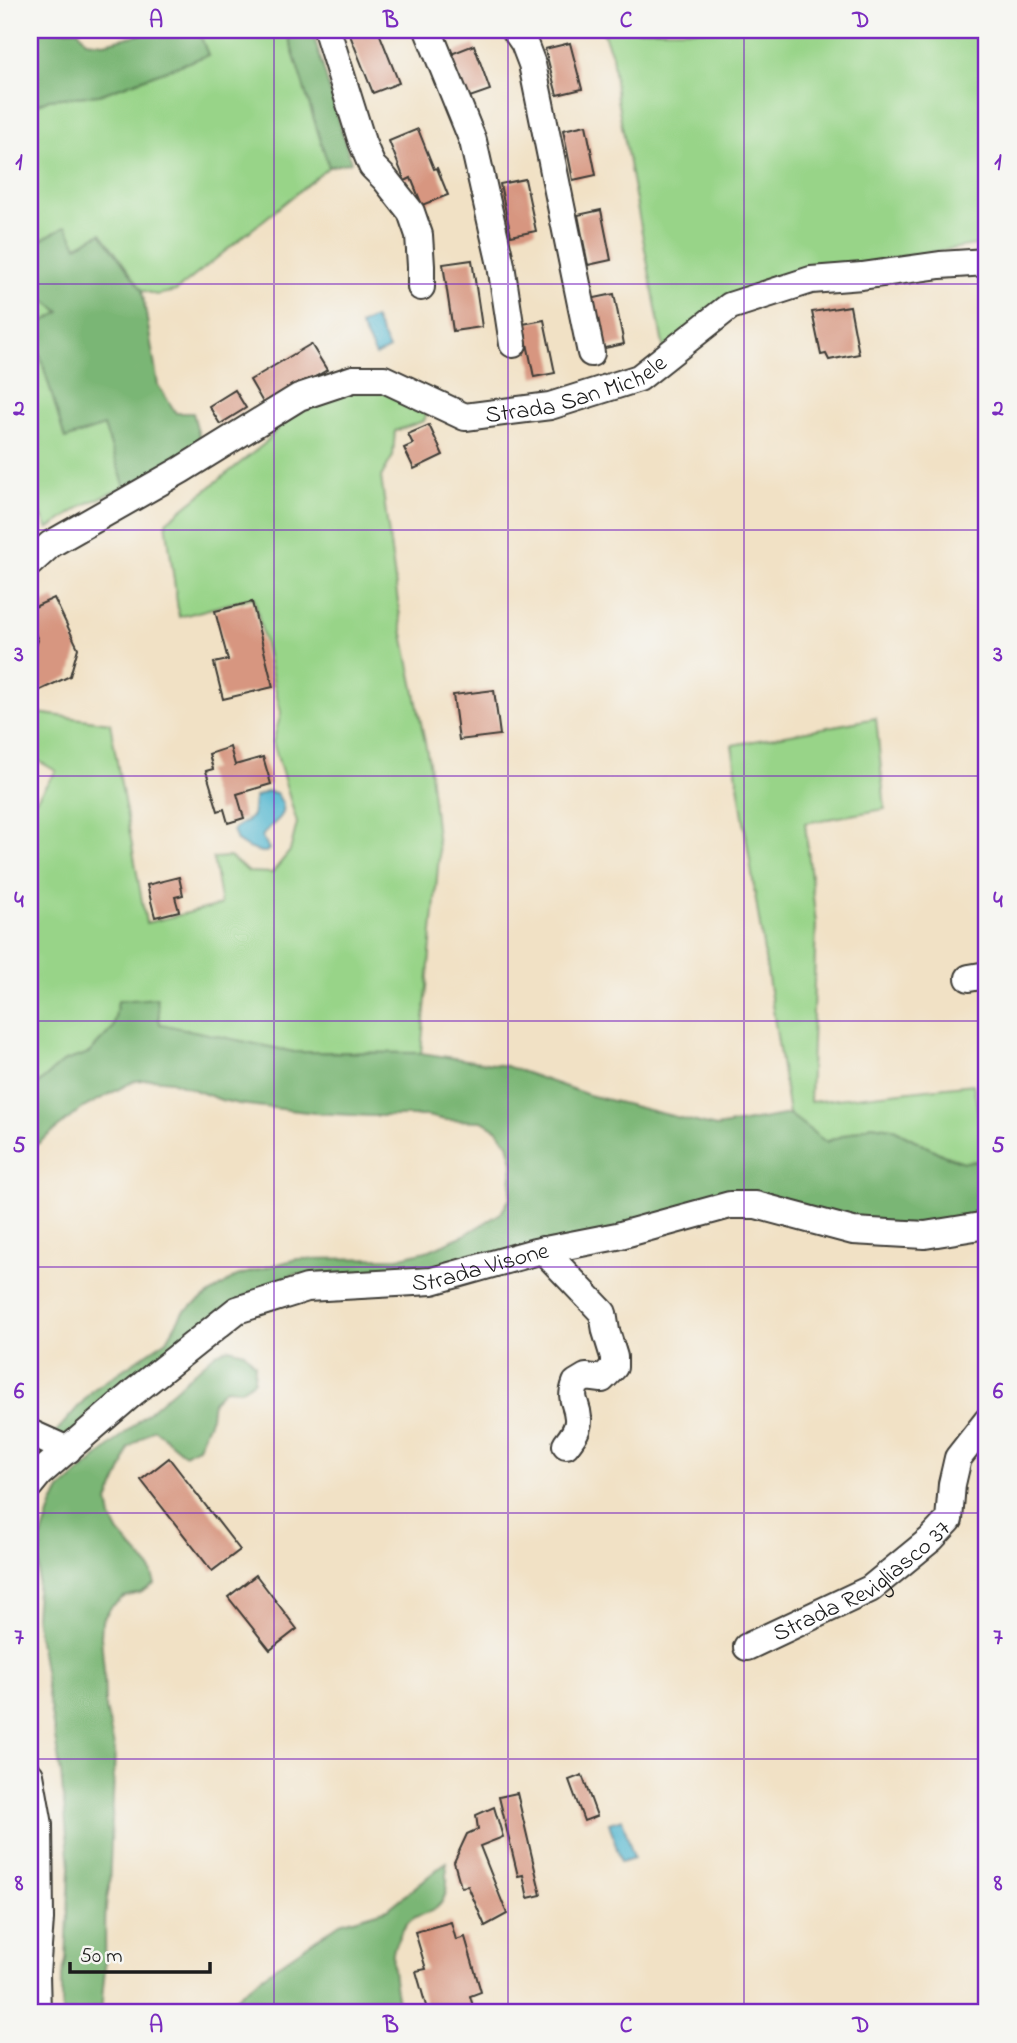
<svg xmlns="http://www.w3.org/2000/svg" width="1017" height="2043" font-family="'Indie Flower',sans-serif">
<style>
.green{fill:#98d488;stroke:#5a7852;stroke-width:2}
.forest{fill:#7ab674;stroke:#4b6948;stroke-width:2}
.water{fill:#50b5cf;stroke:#366876;stroke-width:2}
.building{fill:#d79680}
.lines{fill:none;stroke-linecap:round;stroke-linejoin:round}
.minor-casing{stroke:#3c3a35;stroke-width:30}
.minor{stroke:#fff;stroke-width:26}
.grid{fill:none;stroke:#7b2cbf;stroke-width:2;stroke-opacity:0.55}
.labels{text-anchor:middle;stroke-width:5;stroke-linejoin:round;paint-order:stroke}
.street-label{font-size:24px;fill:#1c1c1c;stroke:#f6f6f2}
.neatline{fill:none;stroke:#7b2cbf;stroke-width:2.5}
.grid-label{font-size:23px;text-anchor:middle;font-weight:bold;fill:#7b2cbf}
</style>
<rect width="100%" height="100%" fill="#f6f6f2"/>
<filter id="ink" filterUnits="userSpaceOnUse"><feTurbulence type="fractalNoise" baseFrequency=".0143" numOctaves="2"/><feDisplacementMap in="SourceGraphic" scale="14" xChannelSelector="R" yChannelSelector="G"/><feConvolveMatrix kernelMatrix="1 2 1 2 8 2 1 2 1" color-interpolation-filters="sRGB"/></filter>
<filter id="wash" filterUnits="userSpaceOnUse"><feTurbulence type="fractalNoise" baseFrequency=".00686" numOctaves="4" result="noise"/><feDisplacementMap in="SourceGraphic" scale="28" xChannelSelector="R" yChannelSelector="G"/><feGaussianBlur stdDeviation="1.57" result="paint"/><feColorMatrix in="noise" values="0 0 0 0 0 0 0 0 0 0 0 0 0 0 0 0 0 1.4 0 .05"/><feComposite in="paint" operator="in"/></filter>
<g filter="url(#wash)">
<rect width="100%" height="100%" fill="#f1e1c5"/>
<g class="green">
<polygon points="198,30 293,30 287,33 329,167 176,291 156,295 142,290 101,233 77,247 66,227 30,246 30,108 49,99 99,95 208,55"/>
<polygon points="602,30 987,30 987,243 809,272 664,351 617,99 612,55"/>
<polygon points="30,289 60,312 65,438 104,426 125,487 84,505 48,529 30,492"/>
<polygon points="376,388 428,410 424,421 395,431 393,456 381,477 401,624 429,762 439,856 421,1053 294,1052 159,1024 119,1001 113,1028 89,1053 63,1062 30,1091 30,808 56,771 30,756 30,712 110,723 146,923 221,905 213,858 230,857 249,872 272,873 290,851 297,823 273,742 281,713 254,597 179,617 166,522 264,444 287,418 340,394"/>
<polygon points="876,718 885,809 805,823 816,924 810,1102 973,1084 980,1121 987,1128 987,1161 964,1162 943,1155 892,1128 872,1125 825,1142 789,1114 732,745"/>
</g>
<g class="forest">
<polygon points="30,30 78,30 86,41 104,43 159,30 198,30 208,55 99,95 49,99 30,108"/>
<polygon points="293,30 312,30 351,162 329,167 287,33"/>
<polygon points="66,226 77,246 101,233 142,290 158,385 176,413 193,413 202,447 125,487 104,426 65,439 32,328 60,312 30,289 30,246"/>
<polygon points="157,998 160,1024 294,1052 421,1053 506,1066 589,1095 716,1127 789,1114 826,1142 872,1125 892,1128 943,1155 964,1162 987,1161 987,1217 933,1226 855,1225 758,1195 426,1275 295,1274 240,1299 69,1439 54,1434 94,1389 167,1340 183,1312 237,1276 296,1259 398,1258 430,1250 466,1234 501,1213 510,1198 513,1162 508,1144 497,1130 482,1121 445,1120 427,1116 370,1116 315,1113 239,1104 221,1100 171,1081 152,1079 134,1081 81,1109 30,1150 30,1091 63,1062 89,1053 113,1028 118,1001"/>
<path d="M229 1348 244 1352 255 1364 254 1380 241 1390 225 1389 213 1401 211 1417 198 1447 184 1454 154 1429 128 1448 124 1465 108 1501 111 1518 119 1533 150 1568 155 1584 140 1593 124 1597 111 1607 102 1621 101 1637 104 1670 105 1703 115 1752 109 1888C103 1914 106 1941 105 1968 104 1983 101 1998 102 2013H62V1976L66 1960 70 1867 61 1774 35 1616 41 1539 52 1506 60 1490 216 1353Z"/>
<path d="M446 1862C448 1878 450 1903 431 1911 422 1915 415 1915 407 1924 402 1930 394 1945 393 1953 391 1966 397 2001 401 2013H223L232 2001 258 1979 340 1923 388 1909Z"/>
</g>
<g class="water">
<polygon points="374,318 389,349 376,356 360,325"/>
<path d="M267 791 276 793C296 819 270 820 262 837L269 849 266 852H261L248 848 237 841 233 830C238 824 249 822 252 815 254 809 252 804 255 797Z"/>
<polygon points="622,1819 634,1858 621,1862 609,1823"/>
</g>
<g id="blocks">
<g class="building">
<polygon points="348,30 378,30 399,83 373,93"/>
<polygon points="570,43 582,89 557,95 545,49"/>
<polygon points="474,45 490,90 467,98 451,54"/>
<polygon points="586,125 596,175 573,180 563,130"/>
<polygon points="418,129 434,169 437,168 448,195 422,205 411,178 405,181 389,141"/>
<polygon points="525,179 536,231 511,236 500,184"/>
<polygon points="601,210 611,260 588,265 578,215"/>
<polygon points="472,260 482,327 453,331 443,264"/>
<polygon points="614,294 624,344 600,349 590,299"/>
<polygon points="850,306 859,354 829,360 826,354 821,355 812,312"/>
<polygon points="544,320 555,373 534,377 523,324"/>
<polygon points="311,344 327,370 265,406 250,380"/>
<polygon points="235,390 246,408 220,424 209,406"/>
<polygon points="429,425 443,455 414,469 404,448 413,444 408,434"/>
<polygon points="54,598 78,648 70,676 30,695 30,664 38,640 30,623 30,609"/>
<polygon points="252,602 273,687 223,699 214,663 228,660 215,611"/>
<polygon points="494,690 500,735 459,740 453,695"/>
<polygon points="230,747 235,765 263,757 271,784 237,794 244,818 228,823 224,809 218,811 206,771 213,769 209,754"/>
<polygon points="179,877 183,895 175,897 179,911 155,917 147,885"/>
<polygon points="169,1458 240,1550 212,1571 141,1480"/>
<polygon points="256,1575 297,1629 270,1650 228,1597"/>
<polygon points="582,1775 597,1816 584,1821 569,1780"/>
<polygon points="517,1793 541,1895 528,1898 523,1875 518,1876 499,1797"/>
<polygon points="494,1807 503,1837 480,1846 507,1914 485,1926 468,1886 461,1887 454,1862 467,1834 478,1829 476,1815"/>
<polygon points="451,1922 456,1940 465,1937 481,1992 470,1996 475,2013 428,2013 416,1971 426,1969 415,1932"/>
</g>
</g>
</g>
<g filter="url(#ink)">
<use href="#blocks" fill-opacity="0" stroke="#3c3a35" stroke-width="2"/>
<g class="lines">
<g class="minor-casing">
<g id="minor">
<polyline points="327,30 362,142 372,166 385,179 411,212 419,235 421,266 421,287"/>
<polyline points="428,30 473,141 501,265 513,344"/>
<polyline points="515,30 524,43 532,64 591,353"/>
<path id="s1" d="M30 563 51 544 181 470 299 397 353 379H384L465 417 550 406 639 378 730 306 811 280 862 276 940 265 987 262"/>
<polyline points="969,978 987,975"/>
<path d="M543 1250 603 1313 606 1331 614 1357V1367L602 1379 586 1377 576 1383C569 1402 577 1401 578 1418 579 1429 572 1437 566 1445"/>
<polyline points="30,1433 68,1450"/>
<path id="s2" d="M30 1485 39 1474 134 1392 237 1310 307 1288 432 1281 535 1252 617 1236 730 1205H756L853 1231 925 1235 987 1225"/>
<path id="s3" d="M747 1647 870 1589 931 1539 949 1520 952 1484 958 1458 987 1421"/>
<polyline points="30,1775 39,1825 40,1919 36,1974 37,2013"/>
</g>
</g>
<use href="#minor" class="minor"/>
</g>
</g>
<path class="grid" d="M274 30V2013M508 30V2013M744 30V2013M30 284H987M30 530H987M30 776H987M30 1021H987M30 1267H987M30 1513H987M30 1759H987"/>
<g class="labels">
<g class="street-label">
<text dy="8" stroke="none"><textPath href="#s1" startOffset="609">Strada San Michele</textPath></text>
<text dy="8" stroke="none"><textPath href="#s2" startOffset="520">Strada Visone</textPath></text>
<text dy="8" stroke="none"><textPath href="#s3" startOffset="133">Strada Revigliasco 37</textPath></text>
</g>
</g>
<rect width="1017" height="2043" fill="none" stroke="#f6f6f2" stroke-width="77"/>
<path d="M70 1962v10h140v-10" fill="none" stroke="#1c1c1c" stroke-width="3.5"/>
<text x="80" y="1962" font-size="21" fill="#1c1c1c" stroke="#f6f6f2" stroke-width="5" paint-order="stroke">50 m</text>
<rect x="38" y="38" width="940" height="1966" class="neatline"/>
<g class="grid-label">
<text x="156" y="27">A</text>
<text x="391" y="27">B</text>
<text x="626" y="27">C</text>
<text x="861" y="27">D</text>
<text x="19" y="169">1</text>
<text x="998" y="169">1</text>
<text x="19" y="415">2</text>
<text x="998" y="415">2</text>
<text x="19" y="661">3</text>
<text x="998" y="661">3</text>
<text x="19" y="907">4</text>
<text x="998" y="907">4</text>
<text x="19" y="1152">5</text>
<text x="998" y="1152">5</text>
<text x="19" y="1398">6</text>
<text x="998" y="1398">6</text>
<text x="19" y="1644">7</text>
<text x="998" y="1644">7</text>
<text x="19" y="1890">8</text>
<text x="998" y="1890">8</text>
<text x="156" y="2032">A</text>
<text x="391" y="2032">B</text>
<text x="626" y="2032">C</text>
<text x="861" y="2032">D</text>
</g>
</svg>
